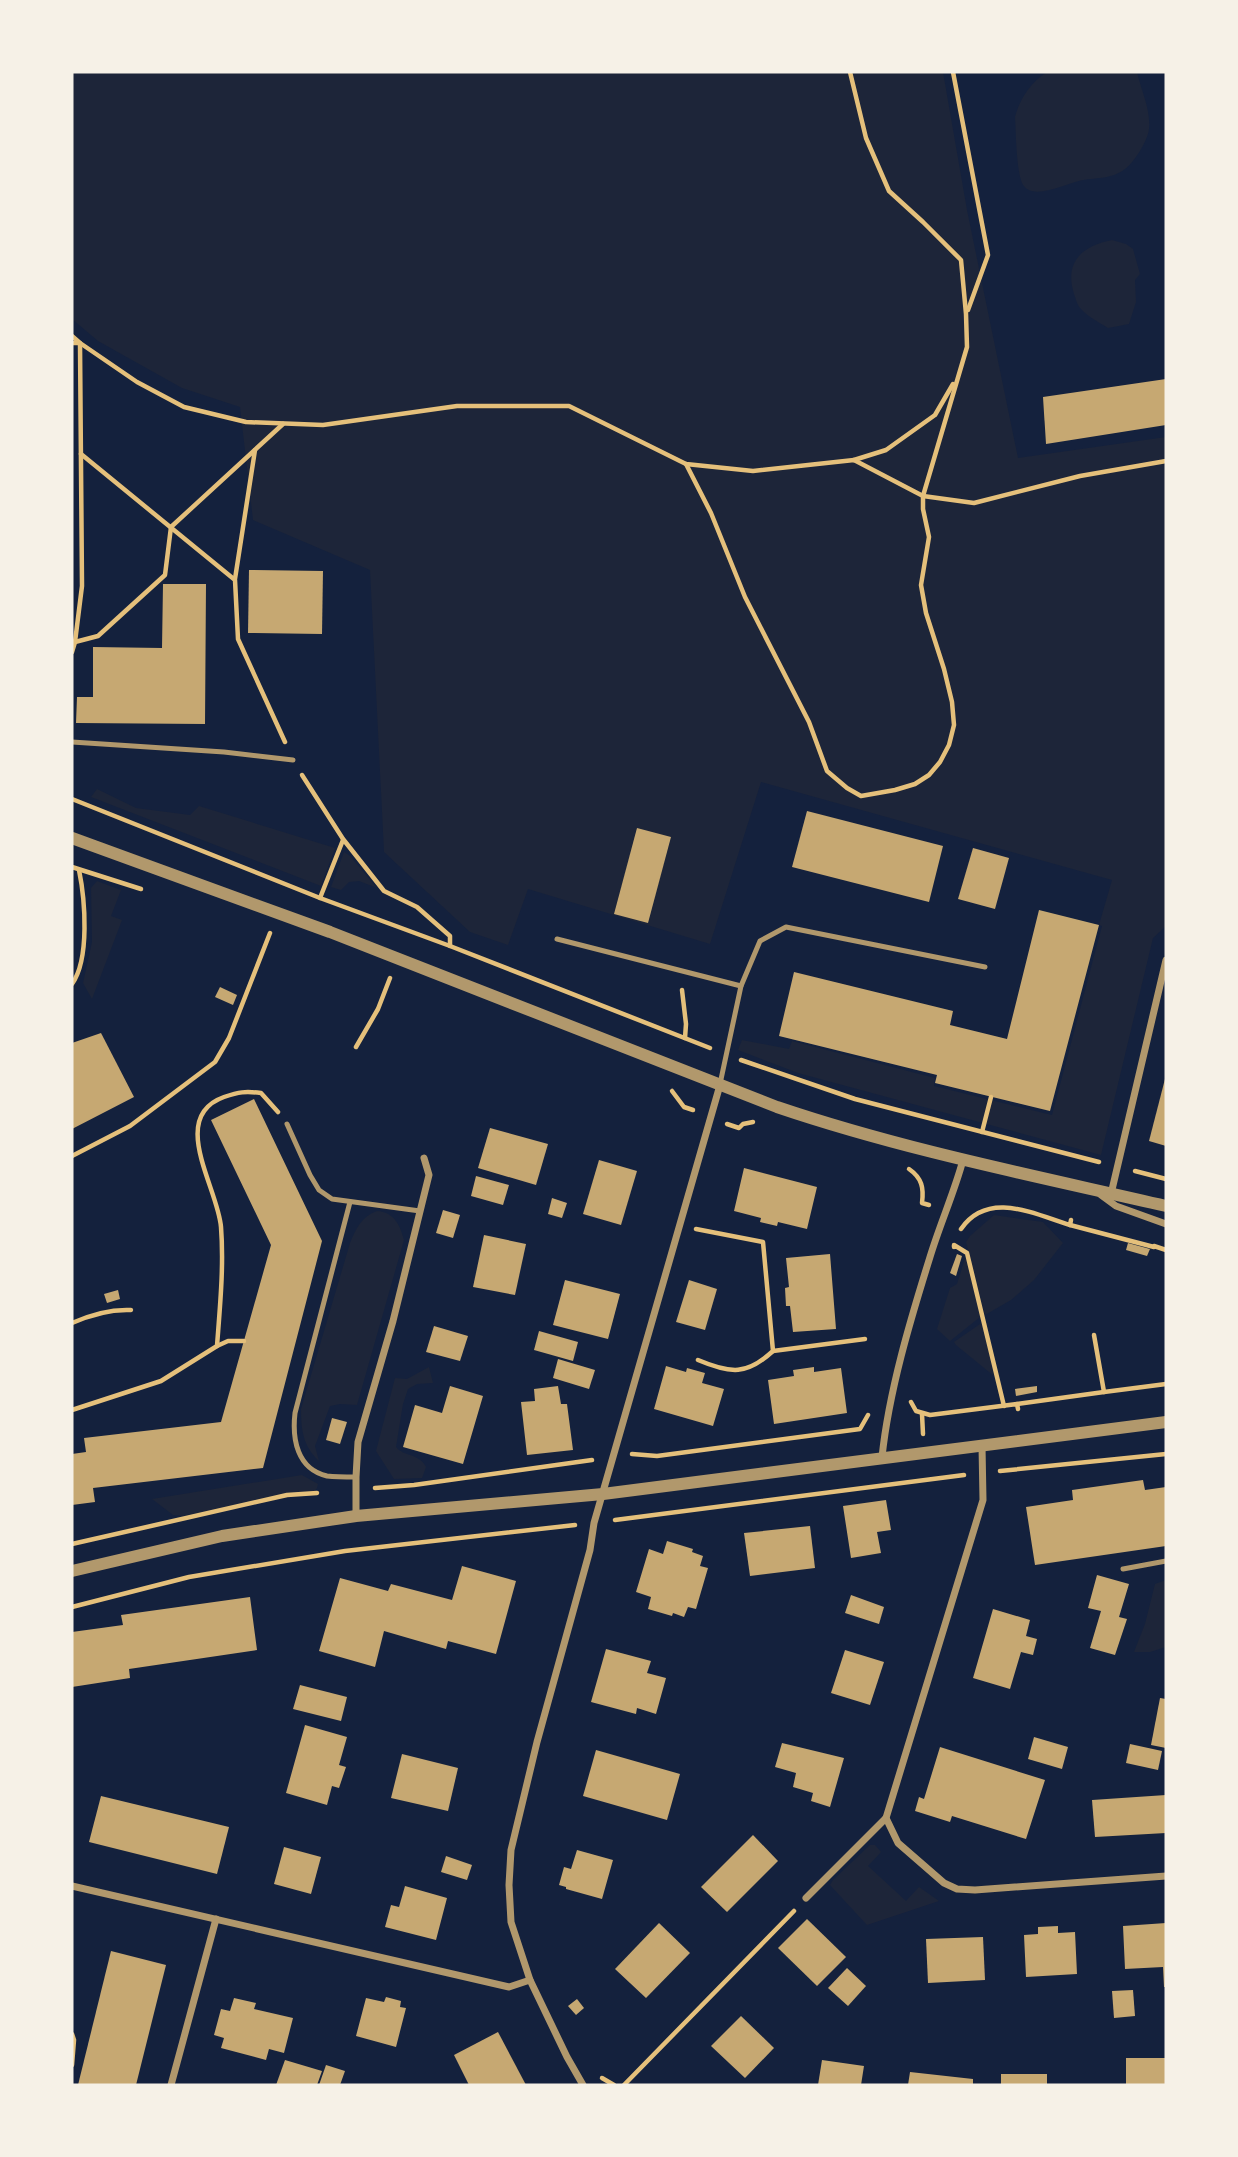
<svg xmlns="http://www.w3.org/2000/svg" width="1238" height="2157" font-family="'Noto Serif',serif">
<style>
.green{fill:#1d2539}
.building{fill:#c6a872}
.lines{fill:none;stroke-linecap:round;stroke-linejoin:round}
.path{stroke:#e5c07b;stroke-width:4.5}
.service{stroke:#b1986c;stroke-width:5}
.minor{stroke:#b1986c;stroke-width:7}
.tertiary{stroke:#b1986c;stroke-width:12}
</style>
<rect width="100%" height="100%" fill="#14213d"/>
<g class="green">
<polygon points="72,72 943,72 967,210 1018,458 1166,437 1166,926 1153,938 1101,1155 798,1073 738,1050 742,1040 789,1049 792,1041 935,1078 934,1086 1052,1115 1102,926 1099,925 1112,880 761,782 710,944 528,889 508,945 470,932 384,852 370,570 253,520 240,407 182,388 98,341 72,319"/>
<path d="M1047 72H1137C1141 90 1151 110 1149 129 1148 140 1134 163 1125 169 1111 180 1095 177 1079 181 1066 184 1034 200 1024 186 1016 176 1016 131 1015 117 1020 98 1031 82 1047 72Z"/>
<path d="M1112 240 1126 244 1133 249 1140 274 1135 280 1136 302 1129 324 1108 328C1099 322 1088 317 1081 309 1077 305 1076 299 1074 294 1064 262 1082 246 1112 240Z"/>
<polygon points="97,789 136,808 190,815 199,806 335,848 321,886 91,797"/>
<polygon points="344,852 350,856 377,888 359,881 349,882 341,890 331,887"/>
<polygon points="97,881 121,890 111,916 122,920 92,999 83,983 92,942 91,888"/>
<path d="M377 1211C394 1212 400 1225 404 1240L357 1405 340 1404 330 1406 315 1446 319 1461C303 1446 301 1430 301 1409L350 1243C356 1229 361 1217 377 1211Z"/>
<polygon points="994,1215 1043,1222 1063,1243 1034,1280 1011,1300 985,1315 966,1242 970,1236"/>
<polygon points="966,1255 980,1317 950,1341 937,1329 950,1288 957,1284"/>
<polygon points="983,1322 994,1376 956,1345 954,1342"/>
<path d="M429 1367 433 1383 417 1384 408 1389 403 1404 396 1447C404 1457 419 1453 426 1467L422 1478 394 1479 376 1451 395 1378 407 1379Z"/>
<polygon points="302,1475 318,1484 317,1488 313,1493 182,1516 173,1515 152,1499"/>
<polygon points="1166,1580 1166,1647 1150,1652 1134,1652 1145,1624 1155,1584"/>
<polygon points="870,1845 875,1845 881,1852 868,1866 906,1901 919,1887 939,1901 867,1925 830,1885 833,1880"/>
</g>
<g class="building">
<polygon points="1166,379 1166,425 1046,444 1043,397"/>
<polygon points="249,570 323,571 322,634 248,633"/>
<polygon points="163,584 206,584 205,724 76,723 77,697 93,697 93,647 162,648"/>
<polygon points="807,811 943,846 929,902 792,867"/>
<polygon points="637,828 671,837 648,923 614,914"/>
<polygon points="973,848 1009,858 995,909 958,899"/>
<polygon points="1039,910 1099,925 1050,1111 935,1083 937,1075 779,1036 794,972 953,1011 950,1025 1007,1039"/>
<polygon points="220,987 237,995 233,1005 215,997"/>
<polygon points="101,1033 134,1097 72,1129 72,1043"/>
<polygon points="1165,1079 1166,1079 1166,1146 1149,1141"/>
<polygon points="254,1099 322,1241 263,1468 93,1488 95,1502 72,1505 72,1454 86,1452 84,1438 221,1422 271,1245 211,1120"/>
<polygon points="490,1128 548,1144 536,1185 478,1168"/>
<polygon points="599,1160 637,1171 621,1225 583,1214"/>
<polygon points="744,1168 817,1187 807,1229 778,1222 777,1226 760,1222 761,1218 734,1211"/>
<polygon points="476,1176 509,1185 503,1205 471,1196"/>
<polygon points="552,1198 567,1203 562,1218 548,1214"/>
<polygon points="443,1210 460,1215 453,1238 436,1233"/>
<polygon points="484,1235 526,1244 515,1295 473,1287"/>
<polygon points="1128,1243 1150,1249 1147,1256 1126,1250"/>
<polygon points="830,1254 836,1329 793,1332 790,1306 786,1306 785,1288 789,1287 786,1258"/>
<polygon points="957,1254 962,1256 956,1276 950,1273"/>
<polygon points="565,1280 620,1294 608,1339 553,1325"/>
<polygon points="689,1280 717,1289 705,1330 676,1322"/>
<polygon points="118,1290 120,1299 107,1303 104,1294"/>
<polygon points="434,1326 468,1336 460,1361 426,1352"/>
<polygon points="539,1331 578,1342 573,1361 534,1350"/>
<polygon points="558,1359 595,1370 589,1389 553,1378"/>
<polygon points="666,1366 686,1372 687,1368 705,1373 702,1383 724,1389 713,1426 654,1409"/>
<polygon points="814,1367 814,1372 841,1368 847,1413 774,1424 768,1380 794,1376 793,1370"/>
<polygon points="450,1386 483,1396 463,1464 403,1447 415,1405 442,1413"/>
<polygon points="558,1386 561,1404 567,1404 573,1450 527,1455 521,1402 535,1401 534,1389"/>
<polygon points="1037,1386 1037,1392 1016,1396 1015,1389"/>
<polygon points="332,1418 347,1422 340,1444 326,1440"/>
<polygon points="1143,1480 1145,1490 1166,1487 1166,1546 1035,1565 1026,1507 1073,1500 1072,1490"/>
<polygon points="886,1500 891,1530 877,1532 881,1553 851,1558 843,1506"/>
<polygon points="810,1526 815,1568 750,1576 744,1533"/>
<polygon points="667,1541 693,1549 692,1552 703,1556 700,1566 708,1568 696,1609 688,1607 684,1617 673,1613 672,1616 648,1609 651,1597 636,1592 649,1549 663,1554"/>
<polygon points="462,1566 516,1581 496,1654 448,1641 446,1649 384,1631 375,1667 319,1651 340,1578 388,1591 391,1584 452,1600"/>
<polygon points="1097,1575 1129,1584 1119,1617 1127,1619 1115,1655 1090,1648 1101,1611 1088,1608"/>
<polygon points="851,1595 884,1607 879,1624 845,1613"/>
<polygon points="250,1597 257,1650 129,1669 130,1678 72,1687 72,1632 123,1625 121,1615"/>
<polygon points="993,1609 1030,1620 1026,1636 1037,1639 1033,1655 1021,1652 1010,1689 973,1678"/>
<polygon points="606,1649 651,1661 647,1673 666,1678 656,1714 637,1708 636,1714 591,1702"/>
<polygon points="845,1650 884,1662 870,1705 831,1693"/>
<polygon points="300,1685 347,1697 341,1721 293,1709"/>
<polygon points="1160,1698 1166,1699 1166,1748 1151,1745"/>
<polygon points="305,1725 347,1737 339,1765 346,1767 339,1788 332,1786 327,1805 286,1793"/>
<polygon points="1034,1737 1068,1747 1062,1769 1028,1759"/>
<polygon points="782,1743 844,1758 830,1807 811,1801 813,1793 793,1787 796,1773 775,1767"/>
<polygon points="1130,1744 1162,1751 1158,1770 1126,1763"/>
<polygon points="940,1747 1045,1780 1026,1839 952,1816 950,1822 915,1811 919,1797 924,1799"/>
<polygon points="596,1750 680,1774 667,1820 583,1796"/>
<polygon points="402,1754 458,1768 448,1811 391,1798"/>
<polygon points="1166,1795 1166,1833 1095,1837 1092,1800"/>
<polygon points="101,1796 229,1827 217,1874 89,1842"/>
<polygon points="753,1835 778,1861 727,1912 701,1887"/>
<polygon points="284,1847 321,1857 311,1894 274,1884"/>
<polygon points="577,1850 613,1860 602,1899 566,1889 566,1887 559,1885 564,1867 571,1869"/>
<polygon points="446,1856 472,1865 467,1880 441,1872"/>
<polygon points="405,1886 447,1898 436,1940 385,1927 391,1905 399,1907"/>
<polygon points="807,1919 846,1957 817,1986 778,1948"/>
<polygon points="659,1923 690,1953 646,1998 615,1969"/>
<polygon points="1166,1923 1166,1987 1164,1987 1163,1967 1125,1969 1123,1926"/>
<polygon points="1058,1926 1058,1933 1075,1932 1077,1974 1026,1977 1024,1935 1038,1934 1038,1927"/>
<polygon points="983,1937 985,1980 928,1983 926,1939"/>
<polygon points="111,1951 166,1965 136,2085 78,2085"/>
<polygon points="847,1968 866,1986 848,2006 828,1988"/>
<polygon points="1133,1990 1135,2016 1114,2018 1112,1991"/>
<polygon points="386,1997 401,2001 400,2007 406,2008 396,2047 356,2036 366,1998 384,2002"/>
<polygon points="234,1998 256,2003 254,2009 293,2018 284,2053 269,2049 266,2060 221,2048 224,2038 214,2035 221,2009 230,2011"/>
<polygon points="577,1999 584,2008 576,2015 568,2006"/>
<polygon points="741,2016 774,2048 745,2078 711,2046"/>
<polygon points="498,2032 526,2085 469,2085 454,2055"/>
<rect x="1126" y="2058" width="40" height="27"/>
<polygon points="285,2060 322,2071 317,2085 276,2085"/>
<polygon points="822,2060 864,2066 861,2085 818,2085"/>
<polygon points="326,2065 345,2071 340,2085 319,2085"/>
<polygon points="910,2072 973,2079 973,2085 908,2085"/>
<rect x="1001" y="2074" width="46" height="11"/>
</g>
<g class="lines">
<g class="path">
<polyline points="953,72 988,255 968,310"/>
<polyline points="72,336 80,343 82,586 75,642 72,652"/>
<polyline points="72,343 80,343 137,382 184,407 246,422 323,425 457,406 569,406 686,464 753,471 854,460 923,496 974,503 1080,476 1166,461"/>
<polyline points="81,454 235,580 238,639 285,742"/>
<polyline points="854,460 886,450 935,415 953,384"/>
<polyline points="686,464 711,513 745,597 809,722 827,771 847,788 861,796 895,790 915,784 929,775 940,762 949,745 954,725 952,702 944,669 926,613 921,585 929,537 923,509 923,496 967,347 966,314 961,260 923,222 889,191 866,138 850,72"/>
<polyline points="235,579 255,450"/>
<polyline points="75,642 98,636 165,575 171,527 283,424"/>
<polyline points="302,775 343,839 384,891 417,907 450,936 450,946"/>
<polyline points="72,799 320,898 450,946 710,1048"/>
<polyline points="72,867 141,889"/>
<polyline points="320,898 343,840"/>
<path d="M72 984C90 959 85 899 79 870"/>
<polyline points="682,990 686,1024 685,1038"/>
<polyline points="356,1047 378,1009 390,978"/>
<polyline points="741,1060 855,1099 1099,1162"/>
<polyline points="672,1091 684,1107 693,1110"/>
<polyline points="727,1124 739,1128 743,1124 753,1122"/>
<polyline points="982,1132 991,1097"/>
<polyline points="72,1156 130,1126 215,1062 229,1038 270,933"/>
<path d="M909 1169C922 1178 924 1188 922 1203L929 1205"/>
<polyline points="1135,1171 1166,1179"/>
<polyline points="1070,1225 1154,1247"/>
<path d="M696 1229 763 1242 773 1351C747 1375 731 1374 698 1360"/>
<path d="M961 1229C988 1190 1034 1214 1070 1225L1071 1220"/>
<polyline points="1154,1246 1166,1250"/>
<polyline points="954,1247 954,1245 967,1253 1004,1406"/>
<path d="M72 1323C90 1315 110 1309 131 1310"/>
<polyline points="1094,1335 1104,1392 1166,1384"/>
<polyline points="217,1346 228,1341 244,1341"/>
<polyline points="773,1351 865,1339"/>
<polyline points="911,1402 916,1411 930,1415 1017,1404 1018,1409"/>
<polyline points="1017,1404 1104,1392"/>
<path d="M72 1410 161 1381 217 1346C220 1306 224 1266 221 1227 218 1188 168 1117 224 1097 239 1092 245 1091 261 1093L278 1112"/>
<polyline points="922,1414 923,1434"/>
<polyline points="632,1454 657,1456 860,1429 868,1415"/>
<polyline points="1000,1471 1166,1454"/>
<polyline points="375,1488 414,1485 592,1460"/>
<polyline points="615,1520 964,1475"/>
<polyline points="72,1544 287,1495 317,1493"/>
<polyline points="72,1607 189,1577 345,1551 575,1525"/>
<polyline points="72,2034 74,2040 72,2065"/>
<polyline points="602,2078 614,2085"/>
<polyline points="624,2085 794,1911"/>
</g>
<g class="service">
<polyline points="72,742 224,752 293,760"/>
<polyline points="557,939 741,986"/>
<polyline points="720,1084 741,986 760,941 786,927 985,967"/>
<polyline points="287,1124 310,1175 319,1190 332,1199 420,1211"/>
<path d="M350 1202 295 1413C292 1439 297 1469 327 1476 336 1477 347 1477 356 1477"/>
<polyline points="1123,1569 1166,1561"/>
</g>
<g class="minor">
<polyline points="1111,1194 1166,960"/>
<polyline points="1101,1195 1116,1206 1166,1224"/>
<path d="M882 1457C889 1391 910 1321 930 1257 940 1224 954 1193 963 1160"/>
<polyline points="356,1516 356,1477 358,1442 393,1321 429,1175 424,1158"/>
<polyline points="886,1818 898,1843 944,1883 957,1889 975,1890 1166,1876"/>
<polyline points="72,1886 509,1987 530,1980"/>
<polyline points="806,1898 886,1818 983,1500 982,1446"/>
<polyline points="171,2085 216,1919"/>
<polyline points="583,2085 567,2057 530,1980 511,1922 509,1885 511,1850 537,1742 590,1550 594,1523 720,1085"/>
</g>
<g class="tertiary">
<path d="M72 838 330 932 777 1107C904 1150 1036 1176 1166 1206"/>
<polyline points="72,1571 222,1536 356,1516 603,1494 1166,1422"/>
</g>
</g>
<rect width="1238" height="2157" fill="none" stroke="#f6f1e7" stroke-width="147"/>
</svg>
